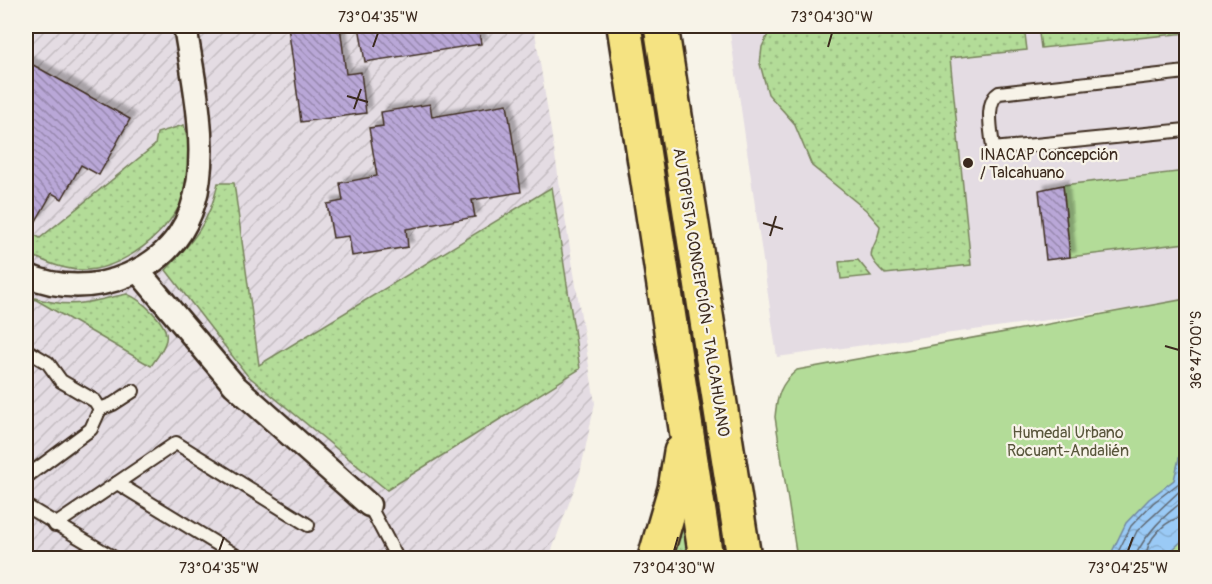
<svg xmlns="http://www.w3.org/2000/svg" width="1212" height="584" font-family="Pangolin,sans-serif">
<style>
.built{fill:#e4dce3}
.industrial{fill:url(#industrial-furrows)}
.grass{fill:url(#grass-dots);stroke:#77835b;stroke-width:1.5}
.green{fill:#b3dc98;stroke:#77835b;stroke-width:1.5}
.water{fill:url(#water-waves);stroke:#748aa0;stroke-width:1.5}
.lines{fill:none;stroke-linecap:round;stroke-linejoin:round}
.shore{stroke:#616a74;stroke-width:1.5}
.building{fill:url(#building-back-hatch);stroke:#3b2a1e;stroke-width:1.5;filter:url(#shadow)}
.lane-casing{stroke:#3b2a1e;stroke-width:16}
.street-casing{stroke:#3b2a1e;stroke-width:27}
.primary-casing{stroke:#3b2a1e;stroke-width:38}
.lane{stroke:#f7f3e8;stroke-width:12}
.street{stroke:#f7f3e8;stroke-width:22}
.primary{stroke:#f5e382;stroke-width:33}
.ticks{fill:none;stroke:#3b2a1e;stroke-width:2}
.poi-dot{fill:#3b2a1e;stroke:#f7f3e8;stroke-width:2}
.labels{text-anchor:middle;stroke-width:4.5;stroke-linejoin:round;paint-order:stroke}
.poi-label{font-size:16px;fill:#3b2a1e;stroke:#f7f3e8;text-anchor:start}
.street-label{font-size:16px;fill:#3b2a1e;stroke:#f7f3e8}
.park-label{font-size:16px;fill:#59563c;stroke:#f7f3e8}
.neatline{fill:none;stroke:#3b2a1e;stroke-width:2}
.ticks-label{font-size:15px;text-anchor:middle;fill:#3b2a1e}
</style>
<defs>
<pattern id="industrial-furrows" width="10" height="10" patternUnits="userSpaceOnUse" patternTransform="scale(1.5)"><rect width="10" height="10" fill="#e4dce3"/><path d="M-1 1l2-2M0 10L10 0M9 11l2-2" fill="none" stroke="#c4bdc2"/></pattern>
<pattern id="grass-dots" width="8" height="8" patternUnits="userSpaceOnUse" patternTransform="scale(1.5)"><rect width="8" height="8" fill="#b3dc98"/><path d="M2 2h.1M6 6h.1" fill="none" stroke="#9bbd83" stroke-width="1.8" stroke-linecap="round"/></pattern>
<pattern id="water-waves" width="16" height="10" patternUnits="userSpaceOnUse" patternTransform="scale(1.5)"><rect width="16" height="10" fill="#9acaf6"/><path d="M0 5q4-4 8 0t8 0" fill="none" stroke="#86aed2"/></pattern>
<pattern id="building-back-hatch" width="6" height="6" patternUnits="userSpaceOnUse" patternTransform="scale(1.5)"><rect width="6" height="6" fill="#b9a7d7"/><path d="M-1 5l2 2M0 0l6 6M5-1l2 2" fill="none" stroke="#9888ae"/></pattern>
<filter id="shadow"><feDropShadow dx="5.5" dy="-5.5" stdDeviation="1.5" flood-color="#0004"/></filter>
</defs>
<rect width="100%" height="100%" fill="#f7f3e8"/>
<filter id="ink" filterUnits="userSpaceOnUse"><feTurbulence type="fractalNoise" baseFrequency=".0167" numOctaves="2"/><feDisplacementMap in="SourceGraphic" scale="12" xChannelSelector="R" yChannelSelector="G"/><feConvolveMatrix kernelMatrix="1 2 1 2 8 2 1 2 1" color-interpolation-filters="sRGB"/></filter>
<g filter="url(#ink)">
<polygon class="built" points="729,26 1186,26 1186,301 777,357"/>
<polygon class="industrial" points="26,26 534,26 595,403 580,473 549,558 26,558"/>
<g class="grass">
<path d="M772 26H1024L1027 50 950 58 971 265 885 274C859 249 877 253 880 226L866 210 812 166 794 123 768 94 760 64 762 47Z"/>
<polygon points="1038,26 1186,26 1186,33 1041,48"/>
<path d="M184 125C189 144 194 163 189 183 179 224 129 268 86 270 65 271 44 262 26 252V230L40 238 155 145 157 133Z"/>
<path d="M218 183H234L259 365 552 187 580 369 387 490 247 375 166 270C193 241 210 222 218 183Z"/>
<polygon points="858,260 871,276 841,279 839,262"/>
<path d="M127 294C140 299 170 324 166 340 164 349 156 359 151 366L31 297C75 310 85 302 127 294Z"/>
<polygon points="681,526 686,527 689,558 669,558"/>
</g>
<g class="green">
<polygon points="1186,171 1186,243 1070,257 1063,185"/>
<path d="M1186 299V558H797L775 417C777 396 780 384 797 370Z"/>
</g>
<polygon class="water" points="1186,428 1186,537 1170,552 1167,558 1109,558 1126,523 1149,499 1174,480"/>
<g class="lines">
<g class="shore">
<polyline points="1115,558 1131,526 1153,503 1179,483 1186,450"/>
<polyline points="1124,558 1137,531 1186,485"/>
<path d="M1134 558C1147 532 1163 516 1186 499"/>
<path d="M1146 558C1146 539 1167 517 1186 517"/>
</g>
</g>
<g class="building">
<polygon points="288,26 340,26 346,74 361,72 366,113 301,122"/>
<polygon points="359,26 478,26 481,44 365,62"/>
<polygon points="26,61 130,119 99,175 81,165 62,199 52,193 36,221 26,216"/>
<polygon points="430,104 432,117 507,104 521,192 472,200 475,217 406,229 408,247 352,256 349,236 333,238 327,204 343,201 340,183 377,176 369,128 383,126 381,112"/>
<polygon points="1063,185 1070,257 1046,260 1039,190"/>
</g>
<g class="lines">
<g class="lane-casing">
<g id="lane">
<path d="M1186 72 999 93C984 102 992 133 993 149L1186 130"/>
<polyline points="26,350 48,363 61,381 95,401 100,409 91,429 26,477"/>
<polyline points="100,409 113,404 133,391"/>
<polyline points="117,483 240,558"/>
<polyline points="369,505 397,558"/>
<polyline points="26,506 114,558"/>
<polyline points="55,525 176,443 308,525"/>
</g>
</g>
<g class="street-casing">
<g id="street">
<polyline points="138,271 234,385 369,505"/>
<path d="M26 275C58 289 96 289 128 275 231 232 198 110 185 26"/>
</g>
</g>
<g class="primary-casing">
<g id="primary">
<polyline points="624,26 706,558"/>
<polyline points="661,26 744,558"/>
<polyline points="655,558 675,489 681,452"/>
</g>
</g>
<use href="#lane" class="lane"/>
<use href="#street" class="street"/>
<use href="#primary" class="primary"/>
</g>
</g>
<path class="ticks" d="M373 47 378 33M828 47 832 33M347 96 368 102M354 109 361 89M763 223 783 229M770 236 776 216M1165 346 1179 350M219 551 224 537M674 551 678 537M1128 551 1133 537"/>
<circle class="poi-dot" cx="968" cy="163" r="6"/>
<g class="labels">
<g class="poi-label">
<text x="980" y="160">INACAP Concepción<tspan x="980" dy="18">/ Talcahuano</tspan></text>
</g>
<g class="street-label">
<text transform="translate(702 292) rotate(81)" y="6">AUTOPISTA CONCEPCIÓN - TALCAHUANO</text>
</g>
<g class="park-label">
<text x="1068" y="438">Humedal Urbano<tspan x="1068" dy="18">Rocuant-Andalién</tspan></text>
</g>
</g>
<rect width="1212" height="584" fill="none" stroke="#f7f3e8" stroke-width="66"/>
<rect x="33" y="33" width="1146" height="518" class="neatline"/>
<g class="ticks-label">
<text x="378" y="22">73°04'35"W</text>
<text x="832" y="22">73°04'30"W</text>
<text transform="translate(1196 350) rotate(-90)" y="5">36°47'00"S</text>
<text x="219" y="573">73°04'35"W</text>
<text x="674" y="573">73°04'30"W</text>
<text x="1128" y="573">73°04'25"W</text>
</g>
</svg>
